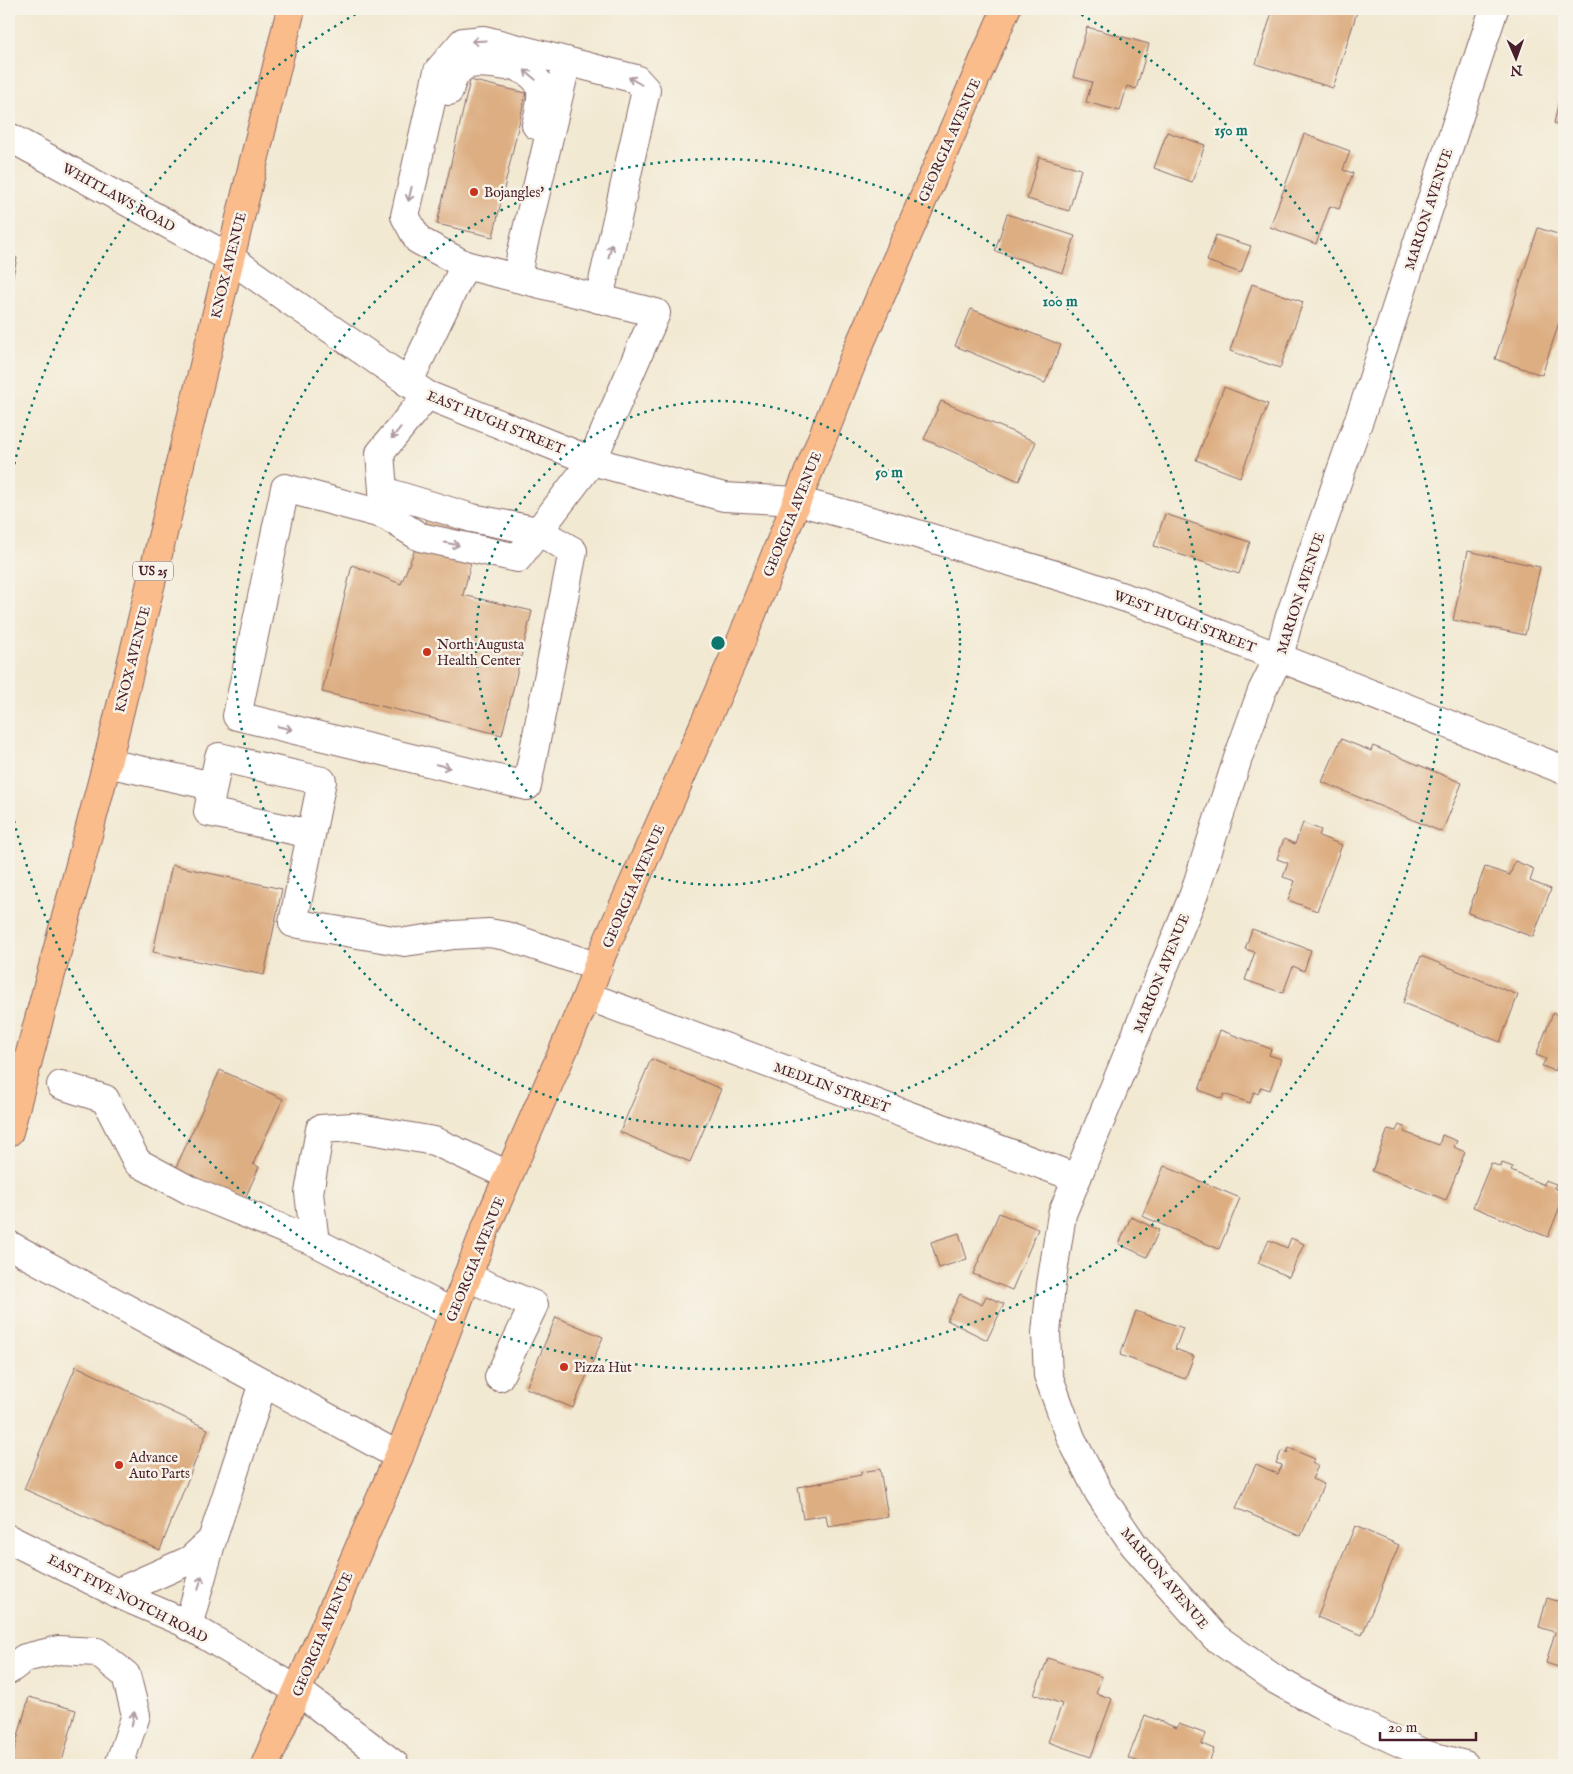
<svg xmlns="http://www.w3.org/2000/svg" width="1573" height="1774" font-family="'IM FELL English',serif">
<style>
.building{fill:#ddae82}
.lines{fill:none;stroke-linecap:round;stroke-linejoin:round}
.minor-casing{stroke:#856665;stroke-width:30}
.major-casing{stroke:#856665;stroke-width:30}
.minor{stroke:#fff;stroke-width:28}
.major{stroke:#fabc8b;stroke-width:28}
.oneway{stroke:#ae9aa0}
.ring{fill:none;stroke:#0f766e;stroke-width:2.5;stroke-dasharray:2.5 5}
.poi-dot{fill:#c8321e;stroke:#f7f3e8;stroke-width:2}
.labels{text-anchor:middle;stroke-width:5;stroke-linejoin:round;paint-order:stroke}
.shield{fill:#f7f3e8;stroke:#7e5f64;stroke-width:1}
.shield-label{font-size:12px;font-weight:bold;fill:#4a1f2b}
.street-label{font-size:14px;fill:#4a1f2b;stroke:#f7f3e8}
.poi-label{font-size:14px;fill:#4a1f2b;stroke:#f7f3e8;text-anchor:start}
.centre{fill:#0f766e;stroke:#f7f3e8;stroke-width:2.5}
.ring-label{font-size:15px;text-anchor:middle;font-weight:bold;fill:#0f766e;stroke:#f7f3e8;stroke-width:5;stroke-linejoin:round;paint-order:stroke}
</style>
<rect width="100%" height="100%" fill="#f7f3e8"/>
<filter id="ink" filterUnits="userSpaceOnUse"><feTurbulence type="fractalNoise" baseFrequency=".02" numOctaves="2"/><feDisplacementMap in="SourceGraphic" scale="10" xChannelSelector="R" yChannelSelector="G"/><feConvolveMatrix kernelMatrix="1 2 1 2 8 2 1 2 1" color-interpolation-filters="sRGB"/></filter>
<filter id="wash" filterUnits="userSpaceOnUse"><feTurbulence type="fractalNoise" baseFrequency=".0096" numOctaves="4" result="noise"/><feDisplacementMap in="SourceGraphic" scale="20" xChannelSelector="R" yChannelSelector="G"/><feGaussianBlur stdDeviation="1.12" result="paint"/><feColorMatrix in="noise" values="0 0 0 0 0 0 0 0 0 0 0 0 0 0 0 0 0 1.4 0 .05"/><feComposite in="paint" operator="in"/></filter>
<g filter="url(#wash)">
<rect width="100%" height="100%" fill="#f2e9d2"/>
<g id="blocks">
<g class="building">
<polygon points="1273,9 1358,9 1333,88 1256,64"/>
<polygon points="1087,27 1149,44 1136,89 1127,86 1120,111 1086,102 1092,82 1073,77"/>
<polygon points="470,80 526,93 493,237 437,224"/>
<polygon points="1562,87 1564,87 1564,125 1554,123"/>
<polygon points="1167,132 1205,145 1192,182 1154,168"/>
<polygon points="1304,134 1350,151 1343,170 1353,173 1339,209 1330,206 1316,244 1270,227"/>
<polygon points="1039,157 1081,169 1069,211 1027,199"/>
<polygon points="1007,214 1075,236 1063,273 995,251"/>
<polygon points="1538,228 1564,236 1564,307 1542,375 1495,359"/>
<polygon points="1216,235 1251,246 1241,273 1207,261"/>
<polygon points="9,256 17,258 10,289 9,289"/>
<polygon points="1252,284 1303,302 1280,368 1230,351"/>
<polygon points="971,309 1061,345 1045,383 955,346"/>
<polygon points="1224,387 1268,404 1240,477 1196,460"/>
<polygon points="941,401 1036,442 1019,481 924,439"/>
<polygon points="1165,514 1250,542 1239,574 1154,546"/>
<polygon points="429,515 480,526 463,595 532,611 502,735 322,692 352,565 401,584"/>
<polygon points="1468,551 1540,567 1525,635 1453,620"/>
<polygon points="1341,739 1371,751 1373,746 1462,783 1442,832 1322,782"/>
<polygon points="1303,823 1321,830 1319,836 1342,845 1317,911 1288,900 1295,881 1283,877 1288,863 1277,859 1284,839 1295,844"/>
<polygon points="1515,861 1534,869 1530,881 1551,889 1533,937 1468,913 1485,867 1510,875"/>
<polygon points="172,865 282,889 264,975 153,952"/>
<polygon points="1252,929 1311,950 1304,971 1293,966 1283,993 1245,980 1255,952 1245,949"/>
<polygon points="1421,956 1518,995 1500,1042 1403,1003"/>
<polygon points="1553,1013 1564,1018 1564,1069 1557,1066 1555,1071 1542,1066 1546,1059 1536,1055"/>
<polygon points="1220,1030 1271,1049 1269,1055 1281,1059 1270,1090 1261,1087 1258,1094 1254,1092 1250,1103 1224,1094 1222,1099 1199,1090"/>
<polygon points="651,1059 721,1089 690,1162 620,1132"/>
<polygon points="220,1070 283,1099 253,1164 259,1167 243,1203 174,1172"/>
<polygon points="1399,1125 1406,1128 1404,1132 1439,1145 1442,1135 1457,1141 1454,1147 1465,1152 1446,1200 1372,1171 1388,1129 1396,1131"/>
<polygon points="1491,1163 1501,1167 1502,1163 1513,1167 1511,1171 1544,1185 1545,1180 1556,1184 1554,1188 1564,1192 1564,1196 1548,1237 1473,1207"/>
<polygon points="1164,1166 1240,1198 1219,1249 1142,1216"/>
<polygon points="999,1213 1038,1229 1012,1290 973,1274"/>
<polygon points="1131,1217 1159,1230 1147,1257 1119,1244"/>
<polygon points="959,1233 967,1259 939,1268 931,1242"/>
<polygon points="1291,1238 1304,1244 1289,1277 1258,1263 1269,1240 1287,1248"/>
<polygon points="960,1294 982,1305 986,1296 1004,1304 987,1340 947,1320"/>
<polygon points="1136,1311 1183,1328 1175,1349 1194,1356 1185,1379 1120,1355"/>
<polygon points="556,1317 603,1337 573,1408 526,1388"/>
<polygon points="76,1366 208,1429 160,1550 24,1489"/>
<polygon points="1289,1448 1315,1459 1312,1463 1318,1466 1312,1479 1324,1484 1301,1536 1236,1508 1256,1464 1278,1474 1282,1465 1276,1463 1282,1450 1287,1453"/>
<polygon points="880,1469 888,1517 828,1527 826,1515 803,1519 798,1487 861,1475 861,1472"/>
<polygon points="1355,1526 1399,1545 1362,1635 1317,1617"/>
<polygon points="1547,1598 1564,1603 1564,1669 1546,1663 1555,1632 1539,1627"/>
<polygon points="1048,1658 1102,1677 1096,1693 1112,1699 1091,1757 1048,1742 1062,1704 1034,1694"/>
<polygon points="29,1697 76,1710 61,1765 10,1765"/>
<polygon points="1145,1715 1177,1728 1179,1724 1206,1734 1202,1744 1214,1749 1208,1765 1147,1765 1128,1758"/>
<polygon points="1246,1760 1257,1765 1244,1765"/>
</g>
</g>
</g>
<g filter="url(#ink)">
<use href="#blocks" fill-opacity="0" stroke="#856665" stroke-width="1"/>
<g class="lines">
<g class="minor-casing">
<g id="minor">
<path d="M519 68C549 80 542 99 536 125"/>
<path d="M449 91C456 57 478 62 506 66"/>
<polyline points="9,137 230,258 289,300 427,395 592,461 724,497 797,501 897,528 1069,579 1141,603 1564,770"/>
<polyline points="465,265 418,240 405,216 438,71 463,42 484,40 636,79 646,90 599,299"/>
<polyline points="517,278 521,255 567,61"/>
<polyline points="408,383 465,265 656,313 592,461 518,558 420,537 385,515 380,453 427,395"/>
<polyline points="383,491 472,518 538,531 573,551 527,786 237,716 285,488 385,515"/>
<polyline points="107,763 213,786 219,757 322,781 293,923 405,942 454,935 489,933 506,936 598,967"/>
<polyline points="213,786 208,812 311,834"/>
<polyline points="587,996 1077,1178"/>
<polyline points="61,1085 105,1099 137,1162 191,1191 315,1242"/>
<polyline points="9,1245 399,1456"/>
<polyline points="467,1277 534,1305 499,1377"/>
<polyline points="453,1313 315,1242 309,1193 320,1129 353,1127 434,1141 508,1175"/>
<polyline points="9,1539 127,1598 183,1622 297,1690 395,1765"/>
<polyline points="116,1593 190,1560 212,1540"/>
<polyline points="188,1626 212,1540 263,1383"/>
<polyline points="9,1670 25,1658 58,1650 97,1652 126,1675 136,1715 119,1765"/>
<polyline points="1465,1765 1427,1755 1338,1714 1276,1680 1215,1637 1134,1545 1099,1493 1071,1438 1048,1375 1046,1333 1051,1285 1062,1214 1194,894 1239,755 1262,691 1279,657 1288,622 1368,394 1494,9"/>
</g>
</g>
<g class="major-casing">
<g id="major">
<polyline points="9,1132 107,763 291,9"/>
<polyline points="265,1765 399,1456 487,1225 587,996 602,954 739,646 858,348 1006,9"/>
</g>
</g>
<use href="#minor" class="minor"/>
<use href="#major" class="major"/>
</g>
<defs><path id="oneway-shaft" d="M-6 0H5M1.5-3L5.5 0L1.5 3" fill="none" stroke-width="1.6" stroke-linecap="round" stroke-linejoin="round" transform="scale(1.25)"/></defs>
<g class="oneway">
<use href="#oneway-shaft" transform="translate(479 41) rotate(177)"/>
<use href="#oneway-shaft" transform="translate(530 75) rotate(-140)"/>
<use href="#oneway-shaft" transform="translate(635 81) rotate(-150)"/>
<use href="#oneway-shaft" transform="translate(410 194) rotate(103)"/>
<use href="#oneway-shaft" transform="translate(610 251) rotate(-77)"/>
<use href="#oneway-shaft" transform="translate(396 433) rotate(129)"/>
<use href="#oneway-shaft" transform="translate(452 544) rotate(12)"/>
<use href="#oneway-shaft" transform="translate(285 728) rotate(14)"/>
<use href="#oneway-shaft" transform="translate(443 766) rotate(14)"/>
<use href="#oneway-shaft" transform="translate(200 1583) rotate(-75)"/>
<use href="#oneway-shaft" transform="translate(133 1719) rotate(-80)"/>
</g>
</g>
<g class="ring">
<circle cx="718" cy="643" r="242"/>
<circle cx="718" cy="643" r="484"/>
<path d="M9 486A726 726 0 0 1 361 11M1075 11A726 726 0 1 1 9 800"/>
</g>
<g class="poi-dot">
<circle cx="474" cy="192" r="5"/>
<circle cx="427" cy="652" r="5"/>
<circle cx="564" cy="1367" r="5"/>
<circle cx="119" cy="1465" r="5"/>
</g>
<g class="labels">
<rect class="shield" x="133" y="561.5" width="40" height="19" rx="4"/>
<g class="shield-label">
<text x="153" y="575">US 25</text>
</g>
<g class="street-label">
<text transform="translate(949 140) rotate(-66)" y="5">GEORGIA AVENUE</text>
<text transform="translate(119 197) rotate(29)" y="5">WHITLAWS ROAD</text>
<text transform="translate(1428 209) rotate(-72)" y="5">MARION AVENUE</text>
<text transform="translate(228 265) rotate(-76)" y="5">KNOX AVENUE</text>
<text transform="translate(496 422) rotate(22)" y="5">EAST HUGH STREET</text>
<text transform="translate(792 514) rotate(-68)" y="5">GEORGIA AVENUE</text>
<text transform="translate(1300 593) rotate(-72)" y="5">MARION AVENUE</text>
<text transform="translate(1185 621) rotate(21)" y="5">WEST HUGH STREET</text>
<text transform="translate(132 659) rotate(-76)" y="5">KNOX AVENUE</text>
<text transform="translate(633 886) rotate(-66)" y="5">GEORGIA AVENUE</text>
<text transform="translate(1161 973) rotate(-68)" y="5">MARION AVENUE</text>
<text transform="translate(832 1087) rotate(20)" y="5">MEDLIN STREET</text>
<text transform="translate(475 1259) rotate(-68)" y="5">GEORGIA AVENUE</text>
<text transform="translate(1165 1578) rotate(50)" y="5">MARION AVENUE</text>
<text transform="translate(128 1598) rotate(27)" y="5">EAST FIVE NOTCH ROAD</text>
<text transform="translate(322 1634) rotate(-67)" y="5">GEORGIA AVENUE</text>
</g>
<g class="poi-label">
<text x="484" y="197">Bojangles'</text>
<text x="437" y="649">North Augusta<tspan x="437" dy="16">Health Center</tspan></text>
<text x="574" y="1372">Pizza Hut</text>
<text x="129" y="1462">Advance<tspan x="129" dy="16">Auto Parts</tspan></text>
</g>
</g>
<circle cx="718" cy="643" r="8" class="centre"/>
<g class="ring-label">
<text x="1231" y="135">150 m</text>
<text x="1060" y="306">100 m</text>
<text x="889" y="477">50 m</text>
</g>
<rect width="1573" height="1774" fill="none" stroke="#f7f3e8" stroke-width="30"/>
<g transform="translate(1516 58) rotate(178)" stroke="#f7f3e8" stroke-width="4" paint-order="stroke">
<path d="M0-4L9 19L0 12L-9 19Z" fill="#4a1f2b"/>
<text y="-8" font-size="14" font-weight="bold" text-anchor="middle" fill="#4a1f2b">N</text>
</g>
<path d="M1380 1732v8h96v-8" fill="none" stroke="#4a1f2b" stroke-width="2.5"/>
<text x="1388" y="1732" font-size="15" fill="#4a1f2b" stroke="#f7f3e8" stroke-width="4" paint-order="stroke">20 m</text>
</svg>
